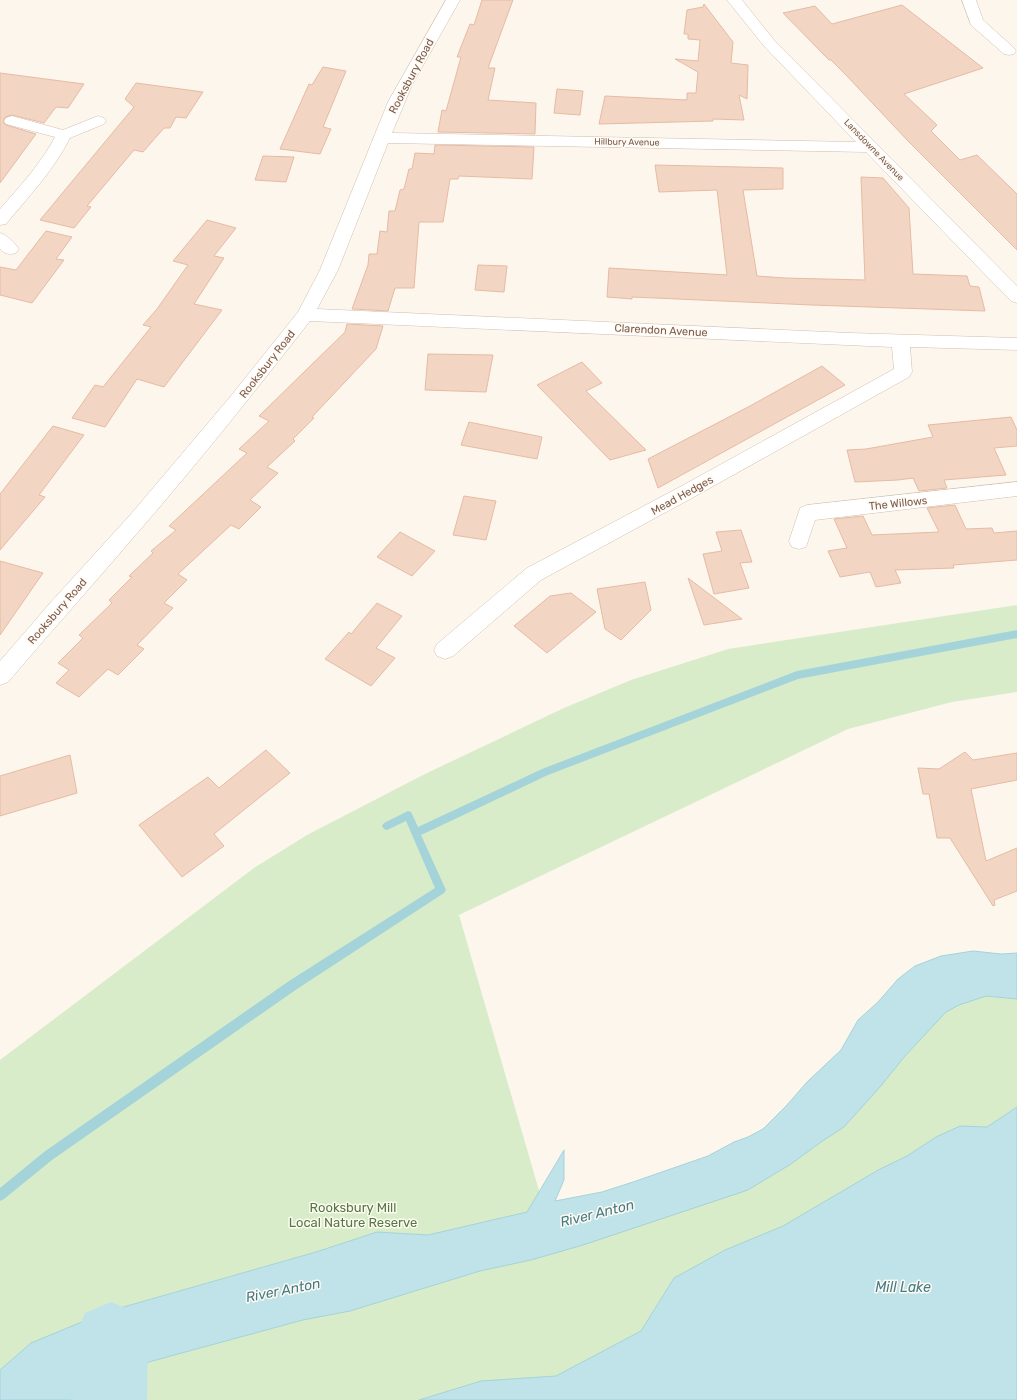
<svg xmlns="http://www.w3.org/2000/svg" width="1017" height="1400" font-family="Rubik,sans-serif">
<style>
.green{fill:#d8ecc9}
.water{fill:#bfe3e8;stroke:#a5d3da}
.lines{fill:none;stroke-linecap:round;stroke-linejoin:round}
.stream{fill:#a5d3da;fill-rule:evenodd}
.river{fill:#bfe3e8;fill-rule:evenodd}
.building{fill:#f3d5c3;stroke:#e6bba3}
.minor-casing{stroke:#d1beb0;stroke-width:1}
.minor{fill:#fff;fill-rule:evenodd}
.labels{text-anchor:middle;stroke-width:3;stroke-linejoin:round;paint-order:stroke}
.far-street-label{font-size:9px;fill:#7a5c4d;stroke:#fffaf3}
.street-label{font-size:11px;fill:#7a5c4d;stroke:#fffaf3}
.near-park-label{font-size:13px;fill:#537a41;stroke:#fffaf3}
.near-water-label{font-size:14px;font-style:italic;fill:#437c86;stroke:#fffaf3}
</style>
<rect width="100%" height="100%" fill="#fdf6ec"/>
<polygon class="green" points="1017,605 1017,692 952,702 848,729 459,915 549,1225 722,1174 926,990 1017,973 1017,1400 0,1400 0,1060 254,868 307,835 425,774 564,708 631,680 728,649"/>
<g class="water">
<polygon points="973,951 1001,954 1017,953 1017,999 986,996 959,1005 946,1012 905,1056 880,1087 844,1127 821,1142 791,1164 748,1190 583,1245 531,1260 480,1271 350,1311 303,1320 123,1369 80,1392 75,1400 0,1400 0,1370 31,1343 106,1312 316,1252 377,1232 428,1235 527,1212 564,1150 564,1180 555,1201 602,1192 633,1182 708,1156 734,1142 748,1137 763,1129 787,1105 807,1082 841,1050 858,1020 878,1002 898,979 915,966 941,956"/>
<polygon points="1017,1107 1017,1400 419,1400 481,1381 556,1376 641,1331 674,1278 725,1250 783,1226 880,1169 907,1156 936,1137 960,1126 987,1127"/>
</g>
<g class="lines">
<polygon class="stream" points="1017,630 1017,638 798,679 548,775 421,835 446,890 444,893 297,989 52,1160 4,1199 0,1201 0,1188 44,1152 289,981 435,888 406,821 387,830 384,829 382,826 384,823 408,811 411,812 418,827 542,769 797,671"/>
<polygon class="river" points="111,1302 137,1313 148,1339 147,1400 71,1400 74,1339 85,1313"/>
</g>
<g class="building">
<polygon points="482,0 513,0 488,68 495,68 488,100 536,103 535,134 438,132 442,110 446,111 461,57 457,57 470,24 474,25"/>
<polygon points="704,4 733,42 731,63 748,65 747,99 739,95 744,120 713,119 713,121 599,124 605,96 687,100 687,93 696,93 698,72 675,59 698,61 700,40 688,39 688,34 684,34 687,10 703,7"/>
<polygon points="902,5 983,68 904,94 937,125 931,131 960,160 977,155 1017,194 1017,250 908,141 846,75 831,60 829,60 783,13 815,6 832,24"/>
<polygon points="323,67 346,71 323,127 331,129 320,154 280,149 309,84 312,85"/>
<polygon points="0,73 84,84 68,108 56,107 44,123 12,115 5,117 3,122 6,125 36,134 0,183"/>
<polygon points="136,83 203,92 186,118 176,117 170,128 164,128 143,152 134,150 87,206 91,207 74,228 40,220 134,107 125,99"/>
<polygon points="557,89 583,91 580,115 554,113"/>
<polygon points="435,145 534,147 532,179 459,176 458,179 450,179 443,222 419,222 414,288 395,288 388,311 352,309 368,265 369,254 377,254 380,231 387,232 389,211 395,211 400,190 404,189 409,169 412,169 415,153 434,154"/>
<polygon points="263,156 294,157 286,182 255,180"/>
<polygon points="655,165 783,168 783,189 743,190 757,276 785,278 865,280 861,177 883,178 909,208 913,274 967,276 970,286 979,287 985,311 812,305 632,297 632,299 607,297 609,268 727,275 717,190 659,192"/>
<polygon points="207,220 236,228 214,256 224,258 194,304 222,310 164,387 137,379 105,427 72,418 95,385 103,387 151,327 143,325 157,309 188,265 173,261"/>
<polygon points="46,231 72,237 56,259 64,260 32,303 0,295 0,267 16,270"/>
<polygon points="478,265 507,266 504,292 475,290"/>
<polygon points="347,324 383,326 376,349 312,417 314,418 293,439 295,441 267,467 278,473 250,500 261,507 239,529 231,525 178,574 187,580 164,603 173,608 137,645 144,649 118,675 108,669 79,697 56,683 69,670 58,663 83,638 79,635 112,603 109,600 132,577 129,576 153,553 151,551 176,530 169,526 247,453 239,449 269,421 259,416 345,332"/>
<polygon points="428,354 493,355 486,392 425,390"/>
<polygon points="582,362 602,383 586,391 646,450 610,460 537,385"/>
<polygon points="822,366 845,385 658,488 648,459 750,406"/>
<polygon points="1011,417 1017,430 1017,446 994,448 1006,475 944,480 947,488 919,491 913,478 898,480 855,482 847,450 866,449 933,437 928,425"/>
<polygon points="469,422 542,437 537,459 461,445"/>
<polygon points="53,426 84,435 39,495 45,497 0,550 0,494"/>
<polygon points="464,496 496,501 486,540 453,535"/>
<polygon points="955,505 966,529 992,528 994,533 1017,531 1017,560 953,565 954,568 895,570 901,583 876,587 870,572 840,577 828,551 847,548 834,519 863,516 872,535 939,532 927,508"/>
<polygon points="741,530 752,562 740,563 749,588 714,594 703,554 722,551 716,532"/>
<polygon points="400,532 435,551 412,576 377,557"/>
<polygon points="0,561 43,573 0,635"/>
<polygon points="688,578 742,619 704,625"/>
<polygon points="645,582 651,610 621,640 605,629 597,589"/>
<polygon points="571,593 596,612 547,653 514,626 550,596"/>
<polygon points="377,603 402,616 376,648 395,658 371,686 325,659 349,632 351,634"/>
<polygon points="266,750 290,773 214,834 224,846 182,877 139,825 208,777 219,788"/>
<polygon points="965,752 973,760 1017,753 1017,780 971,789 986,861 1017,848 1017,891 994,900 995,905 993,906 950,838 937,838 929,794 923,794 918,768 939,769"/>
<polygon points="70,755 77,793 0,816 0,776"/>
</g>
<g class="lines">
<g class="minor-casing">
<g id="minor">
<path d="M446 0H460L412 85 392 133 856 142 764 46 727 0H742L774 40 1017 286V303L1011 301 866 152 388 143 338 270 317 309 850 333 1017 338V350L910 347 912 372 909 377 692 498 541 580 453 656 445 659 437 656 434 650 437 644 527 568 678 488 894 369 892 347 310 321C256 390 202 458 145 524 100 577 53 629 8 682L0 685V661L51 602 131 514 230 397 298 312 320 270 388 102Z"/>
<polygon points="962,0 976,0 983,20 1014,48 1016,51 1014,54 1009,55 1004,54 971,25"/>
<path d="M12 116 63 130 98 116 104 118 106 121 104 124 70 138C54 170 29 196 6 224L0 225V209C20 186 40 165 55 137L6 124 4 121 6 118Z"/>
<path d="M0 233C8 236 14 242 19 249L16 253C9 255 5 254 0 249Z"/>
<polygon points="1017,482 1017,496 815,520 806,547 799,549 792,547 789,541 800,508 807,505"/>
</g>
</g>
<use href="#minor" class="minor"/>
</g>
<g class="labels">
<g class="far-street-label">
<text transform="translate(627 142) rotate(1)" y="3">Hillbury Avenue</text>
<text transform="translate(874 150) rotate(46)" y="3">Lansdowne Avenue</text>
</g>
<g class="street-label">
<text transform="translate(411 76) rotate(-62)" y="4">Rooksbury Road</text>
<text transform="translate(661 330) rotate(3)" y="4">Clarendon Avenue</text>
<text transform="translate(267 364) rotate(-52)" y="4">Rooksbury Road</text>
<text transform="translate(682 495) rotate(-29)" y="4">Mead Hedges</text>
<text transform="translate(898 503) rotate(-6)" y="4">The Willows</text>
<text transform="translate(57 611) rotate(-49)" y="4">Rooksbury Road</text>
</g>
<g class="near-park-label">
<text x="353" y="1212">Rooksbury Mill<tspan x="353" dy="15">Local Nature Reserve</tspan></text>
</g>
<g class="near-water-label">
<text transform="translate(597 1213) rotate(-14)" y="5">River Anton</text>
<text x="903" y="1292">Mill Lake</text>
<text transform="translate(283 1290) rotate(-11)" y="5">River Anton</text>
</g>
</g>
</svg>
